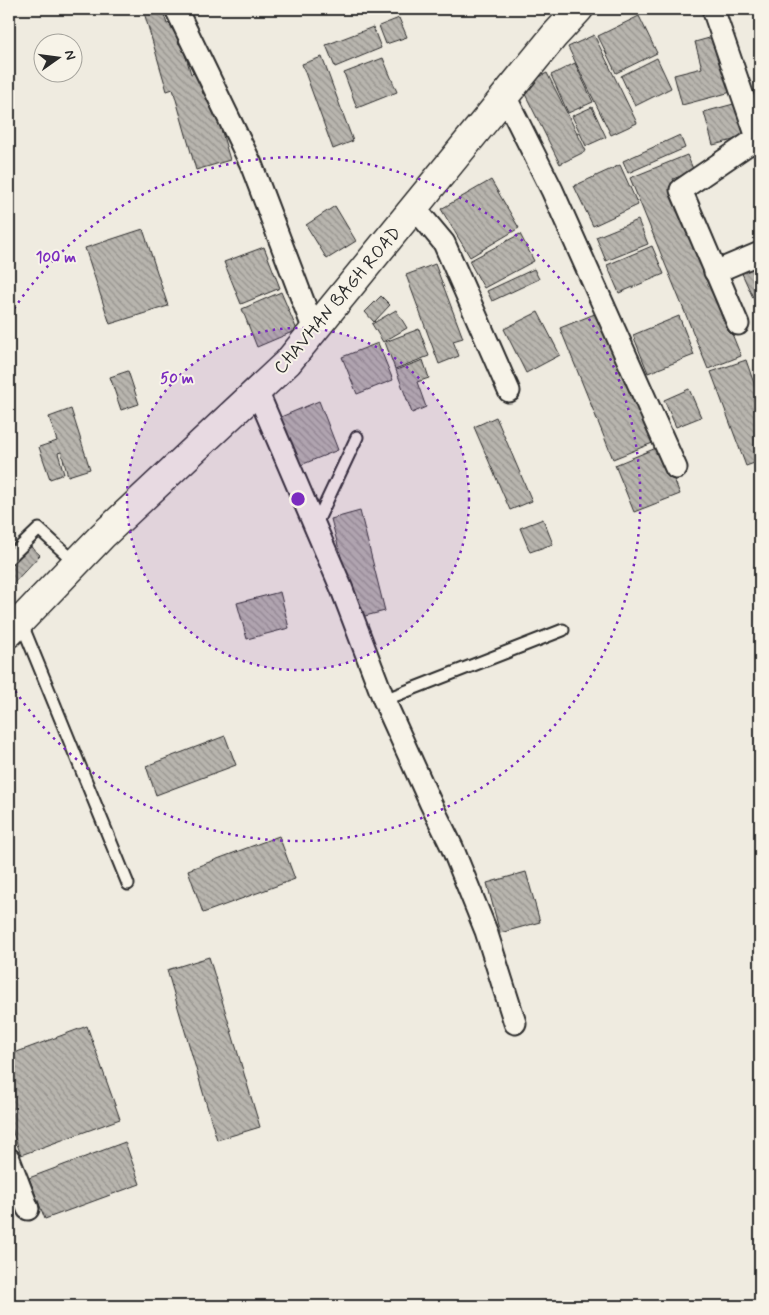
<svg xmlns="http://www.w3.org/2000/svg" width="769" height="1315" font-family="Mynerve,sans-serif">
<style>
.building{fill:url(#building-back-hatch);stroke:#2b2b2b}
.lines{fill:none;stroke-linecap:round;stroke-linejoin:round}
.lane-casing{stroke:#2b2b2b;stroke-width:15}
.street-casing{stroke:#2b2b2b;stroke-width:25}
.secondary-casing{stroke:#2b2b2b;stroke-width:31}
.lane{stroke:#f7f3e8;stroke-width:11}
.street{stroke:#f7f3e8;stroke-width:21}
.secondary{stroke:#f7f3e8;stroke-width:28}
.ring{fill:none;stroke:#7b2cbf;stroke-width:2.5;stroke-dasharray:2.5 5}
.labels{text-anchor:middle;stroke-width:4;stroke-linejoin:round;paint-order:stroke}
.street-label{font-size:18px;fill:#2b2b2b;stroke:#f7f3e8}
.centre{fill:#7b2cbf;stroke:#f7f3e8;stroke-width:2.5}
.ring-label{font-size:15px;text-anchor:middle;font-weight:bold;fill:#7b2cbf;stroke:#f7f3e8;stroke-width:4;stroke-linejoin:round;paint-order:stroke}
</style>
<defs>
<pattern id="building-back-hatch" width="6" height="6" patternUnits="userSpaceOnUse" patternTransform="scale(1.25)"><rect width="6" height="6" fill="#b8b5ae"/><path d="M-1 5l2 2M0 0l6 6M5-1l2 2" fill="none" stroke="#96938e"/></pattern>
</defs>
<rect width="100%" height="100%" fill="#efebe0"/>
<filter id="ink" filterUnits="userSpaceOnUse"><feTurbulence type="fractalNoise" baseFrequency=".02" numOctaves="2"/><feDisplacementMap in="SourceGraphic" scale="10" xChannelSelector="R" yChannelSelector="G"/><feConvolveMatrix kernelMatrix="1 2 1 2 8 2 1 2 1" color-interpolation-filters="sRGB"/></filter>
<g filter="url(#ink)">
<g class="building">
<polygon points="143,9 162,9 167,24 173,22 179,44 182,43 191,74 197,72 203,94 206,92 209,102 213,101 230,160 196,170 173,89 167,91"/>
<polygon points="639,16 657,53 616,73 598,36"/>
<polygon points="399,18 407,37 386,44 379,26"/>
<polygon points="373,27 381,48 335,67 326,45"/>
<polygon points="594,35 637,123 611,135 568,47"/>
<polygon points="720,35 735,91 682,105 674,75 702,68 695,42"/>
<polygon points="322,57 353,141 333,149 302,64"/>
<polygon points="383,58 397,92 357,108 344,73"/>
<polygon points="657,58 671,88 635,106 621,76"/>
<polygon points="575,63 593,102 568,113 551,75"/>
<polygon points="547,73 586,151 560,164 521,86"/>
<polygon points="760,82 760,96 756,83"/>
<polygon points="741,102 750,136 713,145 704,112"/>
<polygon points="592,107 606,137 586,146 572,116"/>
<polygon points="680,135 685,148 628,173 623,161"/>
<polygon points="687,155 694,171 673,179 679,197 677,198 741,356 708,369 630,178"/>
<polygon points="620,165 638,205 593,226 574,186"/>
<polygon points="491,180 519,228 470,257 441,209"/>
<polygon points="335,206 356,241 327,259 306,225"/>
<polygon points="638,220 648,244 606,261 596,237"/>
<polygon points="143,229 168,306 110,324 85,248"/>
<polygon points="520,234 534,261 484,288 469,261"/>
<polygon points="652,246 664,274 619,293 607,265"/>
<polygon points="264,247 280,288 241,304 224,262"/>
<polygon points="760,260 760,313 740,269"/>
<polygon points="435,264 463,338 453,341 459,356 439,364 406,275"/>
<polygon points="534,269 539,279 492,301 487,291"/>
<polygon points="281,292 297,330 257,347 242,309"/>
<polygon points="381,296 390,305 374,322 365,312"/>
<polygon points="396,310 407,328 383,342 372,324"/>
<polygon points="602,311 655,442 613,459 560,328"/>
<polygon points="538,312 560,355 526,373 504,329"/>
<polygon points="679,316 694,355 648,373 633,335"/>
<polygon points="419,329 429,356 395,369 385,342"/>
<polygon points="378,343 393,380 357,394 342,357"/>
<polygon points="423,360 429,378 417,382 426,407 412,413 396,370"/>
<polygon points="746,360 760,401 760,461 746,466 711,372"/>
<polygon points="128,371 139,404 121,410 110,377"/>
<polygon points="689,389 701,417 676,427 664,400"/>
<polygon points="319,401 338,450 296,467 276,419"/>
<polygon points="71,409 90,469 68,476 61,452 58,453 64,474 50,479 39,447 57,441 49,417"/>
<polygon points="496,417 532,501 510,510 474,427"/>
<polygon points="661,446 680,494 634,512 615,465"/>
<polygon points="360,511 385,611 357,618 331,519"/>
<polygon points="543,519 553,544 530,552 520,528"/>
<polygon points="30,546 40,555 9,588 9,568"/>
<polygon points="280,592 289,628 247,639 237,603"/>
<polygon points="225,736 236,765 156,795 146,766"/>
<polygon points="279,836 295,879 203,913 188,870"/>
<polygon points="526,872 540,922 500,933 487,883"/>
<polygon points="209,957 260,1127 217,1140 167,970"/>
<polygon points="87,1026 120,1119 21,1155 9,1122 9,1055"/>
<polygon points="125,1142 140,1184 45,1219 29,1178"/>
</g>
<g class="lines">
<g class="lane-casing">
<g id="lane">
<polyline points="315,526 357,437"/>
<polyline points="9,558 39,529 76,563"/>
<polyline points="21,622 128,884"/>
<polyline points="384,700 563,630"/>
</g>
</g>
<g class="street-casing">
<g id="street">
<polyline points="176,9 251,164 314,330"/>
<polyline points="713,9 760,146"/>
<polyline points="505,96 552,190 676,468"/>
<polyline points="414,207 444,243 509,391"/>
<polyline points="715,272 760,253"/>
<polyline points="738,324 681,190 757,138"/>
<polyline points="257,391 341,587 384,700 431,804 452,847 486,931 515,1023"/>
<polyline points="9,1159 28,1209"/>
</g>
</g>
<g class="secondary-casing">
<polyline id="secondary" points="9,633 102,536 288,362 554,36 579,9"/>
</g>
<use href="#lane" class="lane"/>
<use href="#street" class="street"/>
<use href="#secondary" class="secondary"/>
</g>
</g>
<circle cx="298" cy="499" r="171" fill="#7b2cbf" fill-opacity=".12"/>
<g class="ring">
<circle cx="298" cy="499" r="171"/>
<path d="M10 315A342 342 0 1 1 10 683"/>
</g>
<g class="labels">
<g class="street-label">
<text transform="translate(337 300) rotate(-50)" y="6">CHAVHAN BAGH ROAD</text>
</g>
</g>
<circle cx="298" cy="499" r="8" class="centre"/>
<g class="ring-label">
<text x="56" y="262">100 m</text>
<text x="177" y="383">50 m</text>
</g>
<rect width="769" height="1315" fill="none" stroke="#f7f3e8" stroke-width="30"/>
<rect x="15" y="15" width="739" height="1285" fill="none" stroke="#2b2b2b" stroke-width="2" filter="url(#ink)"/>
<g transform="translate(58 58) rotate(76)"><circle r="24" fill="#f7f3e8" stroke="#a5a39c"/>
<path d="M0-4L9 19L0 12L-9 19Z" fill="#2b2b2b"/>
<text y="-8" font-size="14" font-weight="bold" text-anchor="middle" fill="#2b2b2b">N</text>
</g>
</svg>
